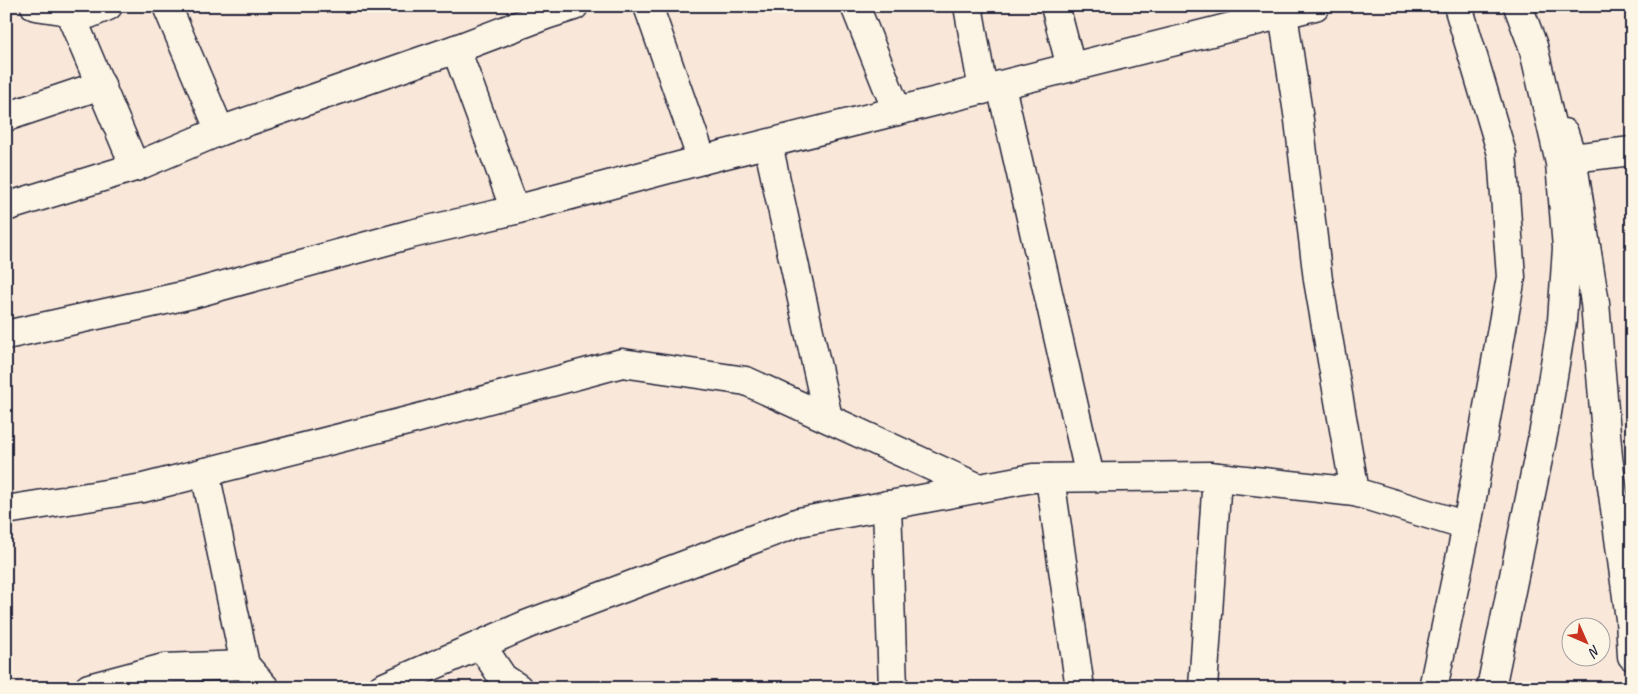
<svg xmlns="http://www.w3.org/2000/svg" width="1638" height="694" font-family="Caveat,sans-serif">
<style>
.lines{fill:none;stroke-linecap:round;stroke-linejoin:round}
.minor-casing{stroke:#22223b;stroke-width:31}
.trunk-casing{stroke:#22223b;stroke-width:31}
.minor{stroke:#fcf5e5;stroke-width:28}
.trunk{stroke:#fcf5e5;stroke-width:28}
</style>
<rect width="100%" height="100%" fill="#f9e8d9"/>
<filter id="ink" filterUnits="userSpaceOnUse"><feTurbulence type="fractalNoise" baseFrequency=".02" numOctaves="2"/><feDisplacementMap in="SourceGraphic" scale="10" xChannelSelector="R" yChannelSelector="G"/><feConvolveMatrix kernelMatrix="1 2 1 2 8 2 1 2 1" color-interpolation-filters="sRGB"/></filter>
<g filter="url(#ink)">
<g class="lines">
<g class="minor-casing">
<g id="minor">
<polyline points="35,6 89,14 108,6"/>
<polyline points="167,6 220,131"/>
<polyline points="648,6 702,160"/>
<polyline points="855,6 897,111"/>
<polyline points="968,6 983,90"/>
<polyline points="1055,6 1071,67"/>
<polyline points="69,11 135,167"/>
<polyline points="1283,14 1299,120 1318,280 1355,492"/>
<polyline points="456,49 515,210"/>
<polyline points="1001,86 1090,477"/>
<polyline points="6,117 101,85"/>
<polyline points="1564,133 1572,158 1595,303 1608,457 1630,619 1632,656"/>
<polyline points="768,144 828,418"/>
<polyline points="1572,158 1632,151"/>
<polyline points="6,207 135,167 220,131 456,49 546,15 574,6"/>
<polyline points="6,335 192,294 411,234 515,210 702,160 1315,6"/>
<polyline points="205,472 245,665 265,688"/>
<polyline points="1050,478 1080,688"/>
<polyline points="887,505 893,688"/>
<polyline points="6,510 143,488 415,419 622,363 746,381 979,488"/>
<polyline points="481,645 503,678 518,688"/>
<polyline points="89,688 164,668 245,665"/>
<polyline points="382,688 528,624 799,522 1033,478 1209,476 1355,492 1467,526"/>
<polyline points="1203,688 1217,477"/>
</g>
</g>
<g class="trunk-casing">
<g id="trunk">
<polyline points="1433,688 1467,526 1511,277 1502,154 1458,6"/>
<polyline points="1491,688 1545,425 1562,321 1567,248 1560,163 1533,46 1518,6"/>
</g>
</g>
<use href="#minor" class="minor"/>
<use href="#trunk" class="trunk"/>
</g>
</g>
<rect width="1638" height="694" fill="none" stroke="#fcf5e5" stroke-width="25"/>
<rect x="12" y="12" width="1613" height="669" fill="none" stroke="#22223b" stroke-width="2" filter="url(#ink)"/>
<g transform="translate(1586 642) rotate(135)"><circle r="24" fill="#fcf5e5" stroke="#a5a1a1"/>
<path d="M0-4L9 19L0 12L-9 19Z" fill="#c8321e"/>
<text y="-8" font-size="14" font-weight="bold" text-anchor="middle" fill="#22223b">N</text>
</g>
</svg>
